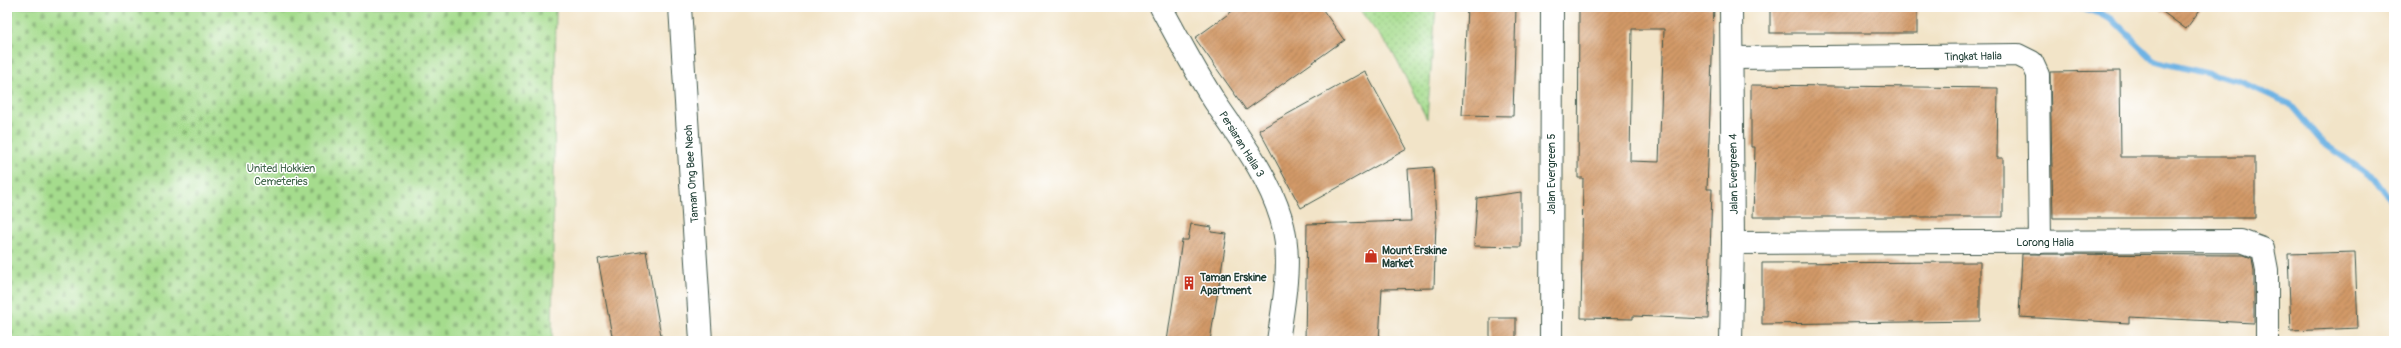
<svg xmlns="http://www.w3.org/2000/svg" width="2401" height="348" font-family="Pangolin,sans-serif">
<style>
.cemetery{fill:url(#cemetery-stones);stroke:#628c60}
.park{fill:url(#park-dots);stroke:#628c60}
.lines{fill:none;stroke-linecap:round;stroke-linejoin:round}
.stream{stroke:#6eb3e4;stroke-width:6}
.building{fill:url(#building-hatch);fill-rule:evenodd}
.minor-casing{stroke:#3f564a;stroke-width:24}
.minor{stroke:#fff;stroke-width:22}
.labels{text-anchor:middle;stroke-width:3;stroke-linejoin:round;paint-order:stroke}
.street-label{font-size:11px;fill:#1f3d34;stroke:#fff}
.park-label{font-size:11px;fill:#40654a;stroke:#fff}
.poi-label{font-size:11px;font-weight:bold;fill:#1f3d34;stroke:#fff;text-anchor:start}
</style>
<defs>
<pattern id="cemetery-stones" width="16" height="16" patternUnits="userSpaceOnUse"><rect width="16" height="16" fill="#a5dc8d"/><path d="M2 7V4a2 2 0 0 1 4 0v3zM10 15v-3a2 2 0 0 1 4 0v3z" fill="#86b474"/></pattern>
<pattern id="park-dots" width="8" height="8" patternUnits="userSpaceOnUse"><rect width="8" height="8" fill="#a5dc8d"/><path d="M2 2h.1M6 6h.1" fill="none" stroke="#86b474" stroke-width="1.8" stroke-linecap="round"/></pattern>
<pattern id="building-hatch" width="6" height="6" patternUnits="userSpaceOnUse"><rect width="6" height="6" fill="#d29968"/><path d="M-1 1l2-2M0 6l6-6M5 7l2-2" fill="none" stroke="#aa7e56"/></pattern>
</defs>
<rect width="100%" height="100%" fill="#fff"/>
<filter id="ink" filterUnits="userSpaceOnUse"><feTurbulence type="fractalNoise" baseFrequency=".025" numOctaves="2"/><feDisplacementMap in="SourceGraphic" scale="8" xChannelSelector="R" yChannelSelector="G"/><feConvolveMatrix kernelMatrix="1 2 1 2 8 2 1 2 1" color-interpolation-filters="sRGB"/></filter>
<filter id="wash" filterUnits="userSpaceOnUse"><feTurbulence type="fractalNoise" baseFrequency=".012" numOctaves="4" result="noise"/><feDisplacementMap in="SourceGraphic" scale="16" xChannelSelector="R" yChannelSelector="G"/><feGaussianBlur stdDeviation="0.9" result="paint"/><feColorMatrix in="noise" values="0 0 0 0 0 0 0 0 0 0 0 0 0 0 0 0 0 1.4 0 .05"/><feComposite in="paint" operator="in"/></filter>
<g filter="url(#wash)">
<rect width="100%" height="100%" fill="#f2e4c8"/>
<polygon class="cemetery" points="7,7 556,7 552,341 7,341"/>
<polygon class="park" points="1362,7 1436,7 1427,119 1393,53 1359,9"/>
<g class="lines">
<polyline class="stream" points="2073,7 2095,11 2112,19 2155,61 2239,81 2290,104 2323,143 2375,179 2394,206"/>
</g>
<g id="blocks">
<g class="building">
<polygon points="1238,7 1321,7 1344,40 1246,110 1195,38"/>
<polygon points="1467,7 1516,7 1513,116 1462,115"/>
<path d="M1579 7H1714L1707 189H1712L1708 319 1633 316V319L1581 318 1583 178H1578ZM1632 29H1664L1659 162 1630 161Z"/>
<rect x="1770" y="7" width="147" height="26"/>
<polygon points="2156,7 2202,7 2186,29"/>
<polygon points="1365,71 1407,149 1301,208 1259,130"/>
<polygon points="2120,71 2121,157 2255,157 2255,218 2053,218 2050,72"/>
<polygon points="1751,85 1998,88 1997,158 2003,158 2003,217 1753,217 1755,147 1751,147"/>
<polygon points="1433,167 1436,220 1434,288 1382,289 1379,341 1305,341 1307,224 1411,221 1408,169"/>
<polygon points="1521,192 1521,247 1474,246 1477,198"/>
<polygon points="1191,224 1212,227 1211,232 1227,234 1210,341 1167,341 1182,240 1188,240"/>
<polygon points="646,251 662,341 613,341 598,259"/>
<polygon points="2355,252 2358,328 2291,331 2288,254"/>
<polygon points="2022,254 2244,255 2252,258 2254,271 2254,323 2129,317 2129,323 2019,317"/>
<polygon points="1980,262 1980,321 1762,324 1762,263"/>
<rect x="1490" y="318" width="26" height="23"/>
</g>
</g>
</g>
<g filter="url(#ink)">
<use href="#blocks" fill-opacity="0" stroke="#3f564a" stroke-width="1"/>
<g class="lines">
<g class="minor-casing">
<g id="minor">
<polyline points="680,7 701,341"/>
<path d="M1161 7C1178 39 1195 71 1215 102 1240 139 1268 175 1281 218 1293 257 1284 301 1278 341"/>
<polyline points="1732,58 2018,55 2032,62 2038,75 2040,242"/>
<polyline points="1733,243 2241,241 2263,249 2267,270 2267,341"/>
<polyline points="1551,341 1552,7"/>
<polyline points="1731,341 1733,243 1731,7"/>
</g>
</g>
<use href="#minor" class="minor"/>
</g>
</g>
<defs>
<g id="shop-bare" transform="scale(1.08)"><path d="M-5-2.5h2.3a2.7 3.5 0 0 1 5.4 0H5L5.5 6h-11ZM-1.5-2.5h3a1.5 2.3 0 0 0-3 0Z" fill="#c8321e" stroke="#fff" stroke-width="2.5" paint-order="stroke"/></g>
<g id="building-bare" transform="scale(1.08)"><path d="M-4-6H4V6H1V3H-1V6H-4ZM-2.5-4.3h1.7v1.8h-1.7ZM.8-4.3h1.7v1.8H.8ZM-2.5-1h1.7V.8h-1.7ZM.8-1h1.7V.8H.8Z" fill="#c8321e" stroke="#fff" stroke-width="2.5" paint-order="stroke"/></g>
</defs>
<g fill-rule="evenodd">
<use href="#shop-bare" x="1371" y="256"/>
<use href="#building-bare" x="1189" y="283"/>
</g>
<g class="labels">
<g class="street-label">
<text transform="translate(1973 56) rotate(-1)" y="4">Tingkat Halia</text>
<text transform="translate(1242 144) rotate(58)" y="4">Persiaran Halia 3</text>
<text transform="translate(691 174) rotate(-94)" y="4">Taman Ong Bee Neoh</text>
<text transform="translate(1551 174) rotate(-90)" y="4">Jalan Evergreen 5</text>
<text transform="translate(1733 174) rotate(-91)" y="4">Jalan Evergreen 4</text>
<text x="2045" y="246">Lorong Halia</text>
</g>
<g class="park-label">
<text x="281" y="172">United Hokkien<tspan x="281" dy="13">Cemeteries</tspan></text>
</g>
<g class="poi-label">
<text x="1382" y="254">Mount Erskine<tspan x="1382" dy="13">Market</tspan></text>
<text x="1200" y="281">Taman Erskine<tspan x="1200" dy="13">Apartment</tspan></text>
</g>
</g>
<rect width="2401" height="348" fill="none" stroke="#fff" stroke-width="24"/>
</svg>
